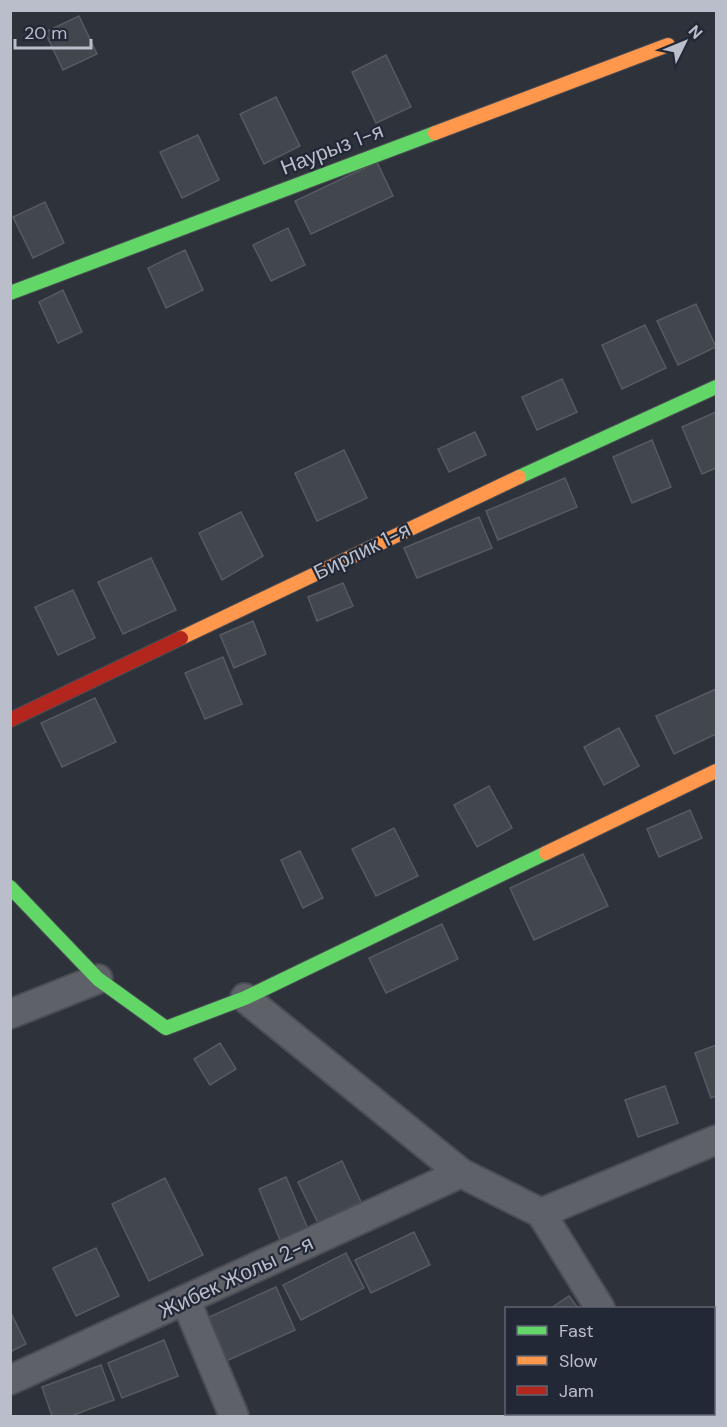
<svg xmlns="http://www.w3.org/2000/svg" width="727" height="1427" font-family="'DM Sans',sans-serif">
<style>
.building{fill:#42464d;stroke:#575a62;stroke-width:1.5}
.lines{fill:none;stroke-linecap:round;stroke-linejoin:round}
.street-casing{stroke:#4a4d54;stroke-width:32}
.fast-casing{stroke:#4a4d54;stroke-width:16}
.slow-casing{stroke:#4a4d54;stroke-width:16}
.jam-casing{stroke:#4a4d54;stroke-width:16}
.street{stroke:#5e6168;stroke-width:28}
.fast{stroke:#63d668;stroke-width:14}
.slow{stroke:#ff974d;stroke-width:14}
.jam{stroke:#b3261e;stroke-width:14}
.labels{text-anchor:middle;stroke-width:4.5;stroke-linejoin:round;paint-order:stroke}
.street-label{font-size:21px;fill:#babeca;stroke:#222836}
</style>
<rect width="100%" height="100%" fill="#2e323b"/>
<g class="building">
<polygon points="79,16 97,54 63,70 45,32"/>
<polygon points="386,55 411,107 376,123 352,72"/>
<polygon points="276,97 300,146 264,164 240,114"/>
<polygon points="198,135 219,180 182,198 160,152"/>
<polygon points="377,162 393,196 311,234 295,201"/>
<polygon points="45,202 64,243 33,258 13,217"/>
<polygon points="288,228 305,265 271,281 253,245"/>
<polygon points="185,250 203,290 166,308 148,268"/>
<polygon points="63,290 82,332 58,343 39,302"/>
<polygon points="696,304 716,347 678,365 657,321"/>
<polygon points="645,325 666,368 622,389 602,345"/>
<polygon points="562,379 577,412 537,430 522,397"/>
<polygon points="716,412 716,468 702,474 682,427"/>
<polygon points="475,432 486,455 449,472 438,449"/>
<polygon points="652,440 671,487 632,503 613,457"/>
<polygon points="344,450 367,498 317,521 295,473"/>
<polygon points="565,478 577,507 498,540 486,511"/>
<polygon points="241,512 263,556 222,580 199,533"/>
<polygon points="479,517 492,548 417,578 404,548"/>
<polygon points="151,558 176,610 123,634 98,582"/>
<polygon points="343,583 353,606 317,621 308,597"/>
<polygon points="73,590 95,638 58,655 35,607"/>
<polygon points="253,621 266,654 234,668 220,635"/>
<polygon points="223,657 242,704 205,719 185,673"/>
<polygon points="716,689 716,734 674,754 656,716"/>
<polygon points="95,698 116,742 62,767 41,723"/>
<polygon points="619,728 639,766 604,785 584,747"/>
<polygon points="489,786 512,828 477,847 454,805"/>
<polygon points="690,810 702,838 659,857 647,829"/>
<polygon points="394,828 418,876 376,896 352,849"/>
<polygon points="300,851 323,898 303,908 281,860"/>
<polygon points="583,854 608,906 534,940 510,888"/>
<polygon points="442,924 458,959 386,993 369,958"/>
<polygon points="220,1043 236,1069 210,1085 194,1059"/>
<polygon points="716,1045 716,1096 711,1098 695,1053"/>
<polygon points="665,1086 678,1123 638,1137 625,1100"/>
<polygon points="342,1161 361,1202 318,1223 298,1182"/>
<polygon points="286,1177 308,1229 280,1240 259,1189"/>
<polygon points="165,1178 203,1255 149,1281 112,1204"/>
<polygon points="414,1232 430,1265 371,1293 355,1260"/>
<polygon points="96,1248 119,1296 76,1316 53,1268"/>
<polygon points="346,1253 364,1288 301,1320 283,1285"/>
<polygon points="276,1287 295,1330 224,1362 205,1319"/>
<polygon points="569,1296 578,1308 551,1308"/>
<polygon points="10,1311 26,1344 10,1352"/>
<polygon points="164,1340 178,1376 122,1398 108,1363"/>
<polygon points="101,1365 114,1400 71,1416 52,1416 42,1387"/>
</g>
<g class="lines">
<g class="street-casing">
<g id="street">
<polyline points="245,998 461,1173 541,1213 600,1308"/>
<polyline points="10,1014 98,979"/>
<polyline points="541,1213 716,1140"/>
<polyline points="186,1301 234,1416"/>
<polyline points="10,1380 461,1173"/>
<polyline points="664,1414 666,1416"/>
</g>
</g>
<g class="fast-casing">
<g id="fast">
<polyline points="10,293 435,133"/>
<polyline points="519,477 716,387"/>
<polyline points="10,887 98,979 166,1028 245,998 546,853"/>
</g>
</g>
<g class="slow-casing">
<g id="slow">
<polyline points="435,133 668,45"/>
<polyline points="181,638 519,477"/>
<polyline points="546,853 716,771"/>
</g>
</g>
<g class="jam-casing">
<polyline id="jam" points="10,720 181,638"/>
</g>
<use href="#street" class="street"/>
<use href="#fast" class="fast"/>
<use href="#slow" class="slow"/>
<use href="#jam" class="jam"/>
</g>
<g class="labels">
<g class="street-label">
<text transform="translate(332 149) rotate(-21)" y="7">Наурыз 1-я</text>
<text transform="translate(362 551) rotate(-26)" y="7">Бирлик 1-я</text>
<text transform="translate(236 1277) rotate(-25)" y="7">Жибек Жолы 2-я</text>
</g>
</g>
<rect width="727" height="1427" fill="none" stroke="#babeca" stroke-width="24"/>
<rect x="505" y="1307" width="210" height="108" fill="#222836" stroke="#5f6471" stroke-width="1.5"/>
<rect x="517" y="1326" width="30" height="9" fill="#63d668" stroke="#5f6471" stroke-width="1.5"/>
<text x="559" y="1337" font-size="18" fill="#babeca">Fast</text>
<rect x="517" y="1356" width="30" height="9" fill="#ff974d" stroke="#5f6471" stroke-width="1.5"/>
<text x="559" y="1367" font-size="18" fill="#babeca">Slow</text>
<rect x="517" y="1386" width="30" height="9" fill="#b3261e" stroke="#5f6471" stroke-width="1.5"/>
<text x="559" y="1397" font-size="18" fill="#babeca">Jam</text>
<g transform="translate(685 42) rotate(47)" stroke="#222836" stroke-width="4.5" paint-order="stroke">
<path d="M0-4.5L10 22L0 15L-10 22Z" fill="#babeca"/>
<text y="-9" font-size="16" font-weight="bold" text-anchor="middle" fill="#babeca">N</text>
</g>
<path d="M15 39v9h76v-9" fill="none" stroke="#babeca" stroke-width="3"/>
<text x="24" y="39" font-size="18" fill="#babeca" stroke="#222836" stroke-width="4.5" paint-order="stroke">20 m</text>
</svg>
